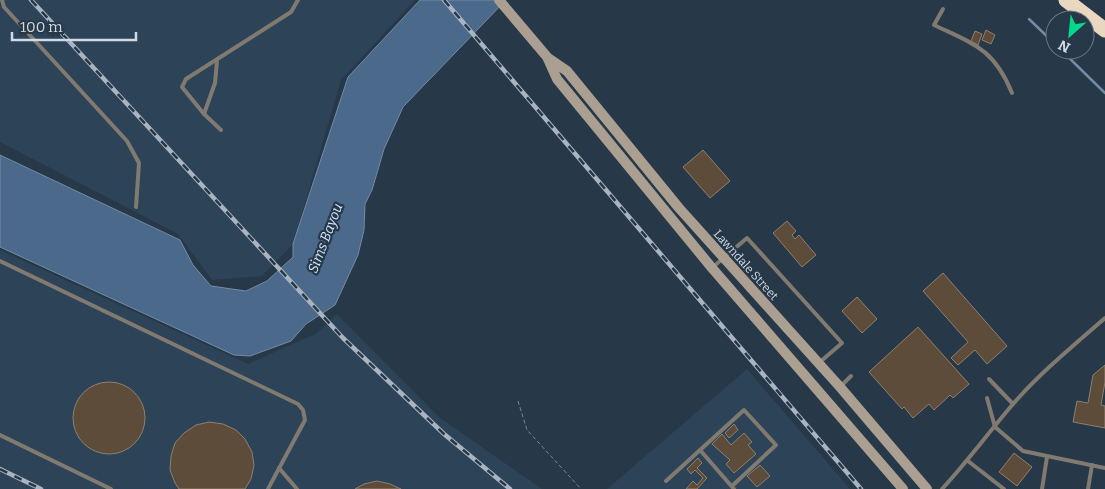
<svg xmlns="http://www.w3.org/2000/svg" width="1105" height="489" font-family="Bitter,serif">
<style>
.built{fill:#2d4358}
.water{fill:#4b698a;stroke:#738ba5}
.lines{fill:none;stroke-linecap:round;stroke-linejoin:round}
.stream{stroke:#738ba5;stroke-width:2.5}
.building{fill:#5d4c3a;stroke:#917f6c}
.path{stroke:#7a8795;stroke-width:1;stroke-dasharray:4 2.5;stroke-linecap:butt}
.lane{stroke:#817a71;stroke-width:4}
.secondary{stroke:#ab9f91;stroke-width:10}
.highway{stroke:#e9d7c0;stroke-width:15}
.rail-casing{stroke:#a9b4c0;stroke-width:4.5}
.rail{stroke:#273848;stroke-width:2.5;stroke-dasharray:8;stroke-linecap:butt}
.labels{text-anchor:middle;stroke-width:4.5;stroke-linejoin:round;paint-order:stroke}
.street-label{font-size:12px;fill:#d0dae5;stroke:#273848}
.water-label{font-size:14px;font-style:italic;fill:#d2e6fc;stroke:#273848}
</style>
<rect width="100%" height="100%" fill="#273848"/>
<g class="built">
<polygon points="0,0 415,0 341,80 293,244 262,276 212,280 178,234 0,142"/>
<polygon points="0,250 248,364 317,333 337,314 439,417 542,489 0,489"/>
<polygon points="747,369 850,489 607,489"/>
</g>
<polygon class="water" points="420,0 506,0 403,107 384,149 372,190 365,204 364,230 358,255 335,305 306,324 291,341 250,356 234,355 0,247 0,155 180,240 193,265 211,286 246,291 267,281 293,257 293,244 348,77"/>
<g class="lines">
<g class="stream">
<polyline points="1029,19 1055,44"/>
<polyline points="1061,50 1105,93"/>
</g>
</g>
<g class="building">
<polygon points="986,30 995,35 991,44 982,40"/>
<polygon points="975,31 982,34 978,45 971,41"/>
<polygon points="703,150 730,181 710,198 683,167"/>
<polygon points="787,221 796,231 792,235 795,239 799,235 816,255 802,267 773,233"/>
<polygon points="943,273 1007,346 987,364 975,350 958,365 951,358 968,342 923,291"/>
<polygon points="857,297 877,319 862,333 842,311"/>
<polygon points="918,327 969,384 953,398 950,395 934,410 929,404 913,418 904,407 902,409 869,372"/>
<polygon points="1105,365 1105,382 1101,405 1105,406 1105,428 1073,422 1077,401 1088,403 1093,375"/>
<circle cx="109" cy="418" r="36"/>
<polygon points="209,422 223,424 236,430 245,439 252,452 254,465 251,479 245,489 179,489 175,483 170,470 171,456 175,443 184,433 196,425"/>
<polygon points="734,424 738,430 729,438 725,433"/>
<polygon points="744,433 752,442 748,445 756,454 734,473 726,464 730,460 712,444 722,434 731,445"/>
<polygon points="1014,453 1032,467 1017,486 999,472"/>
<polygon points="698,458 702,463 697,468 707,478 697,489 686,489 693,481 697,485 703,478 695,470 691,474 687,469"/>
<polygon points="760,465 770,476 757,487 747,476"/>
<polygon points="377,481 390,484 401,489 355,489 364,484"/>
</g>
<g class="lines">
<polyline class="path" points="518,401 527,430 581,489"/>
<g class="lane">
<polyline points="2,0 4,7 127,141 139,163 136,207"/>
<path d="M943 9 934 25C974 44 994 49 1012 93"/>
<polyline points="204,114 215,83 217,61"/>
<polyline points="221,130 204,114 182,87 186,79 291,12 298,0"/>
<polyline points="0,261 298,404 303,410 305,420 268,489"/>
<polyline points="713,267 747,238 842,343 820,362"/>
<polyline points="989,379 1013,404"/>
<polyline points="840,387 851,376"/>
<polyline points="987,398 995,427 1023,451 1105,468"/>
<polyline points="0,435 111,489"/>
<polyline points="700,450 734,489"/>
<polyline points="968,461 1004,489"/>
<polyline points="279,468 297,489"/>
<polyline points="666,481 744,410 776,445 732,486"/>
<path d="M942 489C967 462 989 432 1013 404 1041 372 1074 345 1105 318"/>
<polyline points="1042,489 1047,457"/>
<polyline points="1088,489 1092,465"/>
</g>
<g class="secondary">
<polyline points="499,0 548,58 567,71 679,208 840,387 927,489"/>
<polyline points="548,59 557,79 712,268 903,489"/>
</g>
<polyline class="highway" points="1066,0 1105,30"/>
<g class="rail-casing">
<g id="rail">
<polyline points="31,0 343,338 444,434 510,489"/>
<polyline points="444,0 861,489"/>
<polyline points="0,469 41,489"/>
</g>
</g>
<use href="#rail" class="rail"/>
</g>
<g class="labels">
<g class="street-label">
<text transform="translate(746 265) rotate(48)" y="4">Lawndale Street</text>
</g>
<g class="water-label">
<text transform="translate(325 238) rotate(-69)" y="5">Sims Bayou</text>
</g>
</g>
<g transform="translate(1070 35) rotate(207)"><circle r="24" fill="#273848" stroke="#6b7987"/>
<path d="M0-4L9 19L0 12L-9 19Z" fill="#02d98b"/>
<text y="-8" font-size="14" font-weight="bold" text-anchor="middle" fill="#d0dae5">N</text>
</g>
<path d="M12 32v8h124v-8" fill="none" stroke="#d0dae5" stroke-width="2.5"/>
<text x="20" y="32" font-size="15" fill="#d0dae5" stroke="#273848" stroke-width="4" paint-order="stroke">100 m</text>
</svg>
